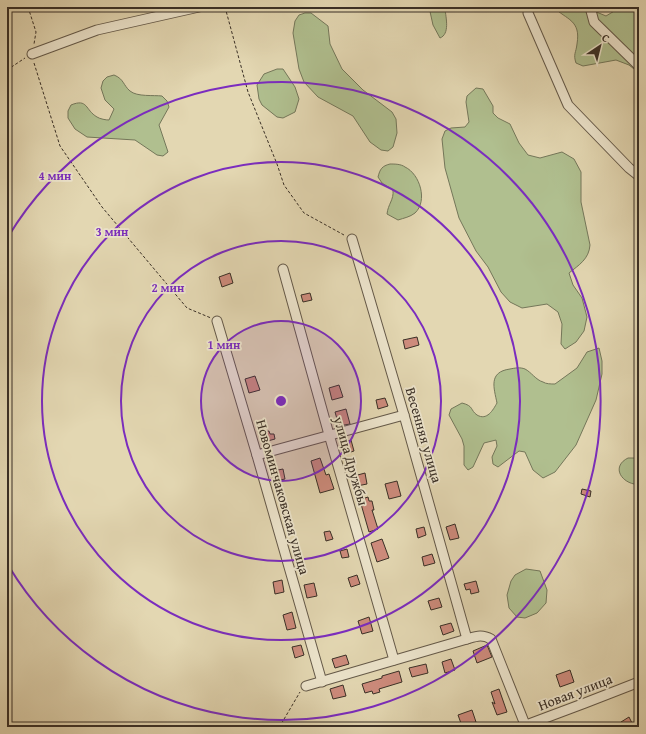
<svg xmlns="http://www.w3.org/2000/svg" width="646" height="734" font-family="'Gentium Book Plus',serif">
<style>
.green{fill:#b0bf8f;stroke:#74775a}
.building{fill:#cd8b7c;stroke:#392f26}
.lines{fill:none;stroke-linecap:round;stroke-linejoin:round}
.minor-casing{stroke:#645949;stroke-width:11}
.path{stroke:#392f26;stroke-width:1;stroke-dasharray:3 2;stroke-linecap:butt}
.minor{stroke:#ede5cd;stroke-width:9}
.ring{fill:none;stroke:#7b2cbf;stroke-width:2}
.labels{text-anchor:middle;stroke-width:3.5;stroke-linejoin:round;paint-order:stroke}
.street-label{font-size:14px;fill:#392f26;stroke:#ede5cd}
.centre{fill:#7b2cbf;stroke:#ede5cd;stroke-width:2}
.ring-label{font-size:12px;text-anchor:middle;font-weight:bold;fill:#7b2cbf;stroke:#ede5cd;stroke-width:3.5;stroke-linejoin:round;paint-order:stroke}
</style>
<rect width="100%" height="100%" fill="#e3d7b2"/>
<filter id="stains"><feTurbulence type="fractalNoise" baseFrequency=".005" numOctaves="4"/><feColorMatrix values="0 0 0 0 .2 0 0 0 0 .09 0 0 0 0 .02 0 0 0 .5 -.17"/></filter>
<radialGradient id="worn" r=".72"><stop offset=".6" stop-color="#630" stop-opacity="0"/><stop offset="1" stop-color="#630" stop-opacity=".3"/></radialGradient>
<g class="green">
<path d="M429 7H444L445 9C446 18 450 34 440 38L433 25Z"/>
<path d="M553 7H593L594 11 606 16 621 7H639V73L629 65 616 60 583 66 576 63C573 54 576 53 577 44 581 20 567 20 553 7Z"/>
<polygon points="305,13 311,13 328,26 330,44 342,69 363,90 392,112 396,119 397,133 393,147 388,151 381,150 370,142 353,116 318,97 304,82 299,69 293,33 295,21 299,15"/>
<polygon points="277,69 283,69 295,87 299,99 295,112 283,118 277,117 262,105 259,99 257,85 264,74"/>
<path d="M114 75C124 79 123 85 130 91 137 97 154 95 162 96L167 101 169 107 159 125 168 152 163 156 157 155 135 140 87 137 75 129 68 118V111L71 105C88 98 85 110 97 117 100 119 106 120 109 120L114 109 105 100 101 88 103 81 107 77Z"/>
<path d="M476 88 483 89 493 106V113L498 118 510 124 519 143 528 155 540 158 562 152 574 159 581 172V202L590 245C589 259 579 265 569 273L573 285 582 298 587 317 584 331 576 342 565 349 561 344 562 324 558 312 547 304 522 308 510 302 501 292 488 267 476 251 459 218 445 168 442 139 445 131 451 128 465 127 469 122 466 102 467 96Z"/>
<path d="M390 164C395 164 401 164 405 167 420 174 428 201 415 213 410 217 404 218 398 220L387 214C388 204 394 200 393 190L382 183 378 177C380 169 382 166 390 164Z"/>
<path d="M599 348 602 361V374L596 400 576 445 555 472 543 478 533 470 525 452 519 451 498 467 493 464 492 457 497 446 496 440 484 443 473 467 468 470 464 465V446L462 439 449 415 451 409 462 403C474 406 470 410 477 415 487 421 493 410 497 403 494 388 488 372 510 369 515 368 520 367 525 369 531 372 536 380 543 382 546 384 551 384 555 384L577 368 587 352Z"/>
<path d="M628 458H635L639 460V482L634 484C620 481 612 466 628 458Z"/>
<polygon points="526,569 540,571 547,590 546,603 537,613 525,618 517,617 509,608 507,595 511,581 515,575"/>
</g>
<g class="building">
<polygon points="230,273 233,283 222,287 219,277"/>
<polygon points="310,293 312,300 303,302 301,295"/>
<polygon points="417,337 419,345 405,349 403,340"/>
<polygon points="255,376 260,390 249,393 245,379"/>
<polygon points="339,385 343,397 332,400 329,388"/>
<polygon points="385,398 388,406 378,409 376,400"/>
<polygon points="346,409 350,424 339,426 335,412"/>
<polygon points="269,431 270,434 274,434 275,439 264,442 262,432"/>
<polygon points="351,440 354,451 344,454 341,443"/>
<polygon points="320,458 326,475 329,474 334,489 320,493 311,461"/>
<polygon points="283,469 285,479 276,481 273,471"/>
<polygon points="365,473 367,484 357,486 354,476"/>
<polygon points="397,481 401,496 389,499 385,484"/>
<polygon points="582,489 591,491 590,497 581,494"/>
<polygon points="368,497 369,501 372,501 374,510 372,510 378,529 369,532 361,504 363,504 362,499"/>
<polygon points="455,524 459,538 450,540 446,527"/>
<polygon points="424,527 426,535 418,538 416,529"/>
<polygon points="330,531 333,539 326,541 324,532"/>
<polygon points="382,539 389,558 377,562 371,543"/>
<polygon points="347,549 349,557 342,558 340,551"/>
<polygon points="432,554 435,563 424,566 422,557"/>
<polygon points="357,575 360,584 351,587 348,578"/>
<polygon points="282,580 284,592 275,594 273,582"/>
<polygon points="476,581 479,592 471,594 470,589 466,590 464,584"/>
<polygon points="314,583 317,596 307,598 304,585"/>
<polygon points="439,598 442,607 431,610 428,601"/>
<polygon points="292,612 296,628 287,630 283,615"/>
<polygon points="369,617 373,631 362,634 358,621"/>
<polygon points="451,623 454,631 443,635 440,626"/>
<polygon points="301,645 304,655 295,658 292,647"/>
<polygon points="487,645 492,657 477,663 473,651"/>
<polygon points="346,655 349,664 335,668 332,659"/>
<polygon points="451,659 455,670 445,673 442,662"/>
<polygon points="426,664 428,673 412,677 409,668"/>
<polygon points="570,670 574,682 560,687 556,675"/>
<polygon points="399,671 402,682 379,689 380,692 373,694 372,691 365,693 362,684 382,678 382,676"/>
<polygon points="343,685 346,696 333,699 330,689"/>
<polygon points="499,689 507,712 497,715 492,702 495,704 491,692"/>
<polygon points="472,710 476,722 462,726 458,715"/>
<polygon points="629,717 634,727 624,727 621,722"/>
</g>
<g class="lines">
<g class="minor-casing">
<g id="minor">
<polyline points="590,7 594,22 639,66"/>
<polyline points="528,13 568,105 629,168 639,176"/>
<polyline points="32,54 97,30 199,7"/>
<polyline points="352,239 404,415 467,639"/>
<polyline points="283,269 328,431 394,660"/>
<polyline points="217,321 256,452 322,682"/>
<polyline points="257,455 404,415"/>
<path d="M306 686 467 639C477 636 482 634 491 639L526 727"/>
<polyline points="521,727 585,703 639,682"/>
</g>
</g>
<g class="path">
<polyline points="28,7 36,32 34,44"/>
<polyline points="225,7 248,92 277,164 284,185 304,213 344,235"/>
<polyline points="34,63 60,146 102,207 187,308 211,318"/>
<polyline points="7,70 25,58"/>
<polyline points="278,727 280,726 300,692"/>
</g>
<use href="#minor" class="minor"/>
</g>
<circle cx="281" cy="401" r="80" fill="#7b2cbf" fill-opacity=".12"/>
<g class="ring">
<circle cx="281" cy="401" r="80"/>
<circle cx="281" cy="401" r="160"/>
<circle cx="281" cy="401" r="239"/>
<path d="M8 237A319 319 0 1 1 8 565"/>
</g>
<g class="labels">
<g class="street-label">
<text transform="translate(424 435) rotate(74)" y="5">Весенняя улица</text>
<text transform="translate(351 461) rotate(74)" y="5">улица Дружбы</text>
<text transform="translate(283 497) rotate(74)" y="5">Новоминчаковская улица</text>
<text transform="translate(575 692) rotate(-21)" y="5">Новая улица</text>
</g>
</g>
<circle cx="281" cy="401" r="6" class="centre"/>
<g class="ring-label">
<text x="55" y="180">4 мин</text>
<text x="112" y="236">3 мин</text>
<text x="168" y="292">2 мин</text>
<text x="224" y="349">1 мин</text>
</g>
<rect width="646" height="734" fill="none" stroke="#e3d7b2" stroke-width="24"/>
<rect x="8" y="8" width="630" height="718" fill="none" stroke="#392f26" stroke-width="2"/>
<rect x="12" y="12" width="622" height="710" fill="none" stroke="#392f26"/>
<g transform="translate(600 46) rotate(35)" stroke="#ede5cd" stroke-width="3" paint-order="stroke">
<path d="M0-3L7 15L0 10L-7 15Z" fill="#392f26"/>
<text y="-6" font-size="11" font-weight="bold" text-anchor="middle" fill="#392f26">С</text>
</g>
<rect width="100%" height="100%" filter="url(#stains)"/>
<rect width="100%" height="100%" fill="url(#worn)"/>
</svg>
